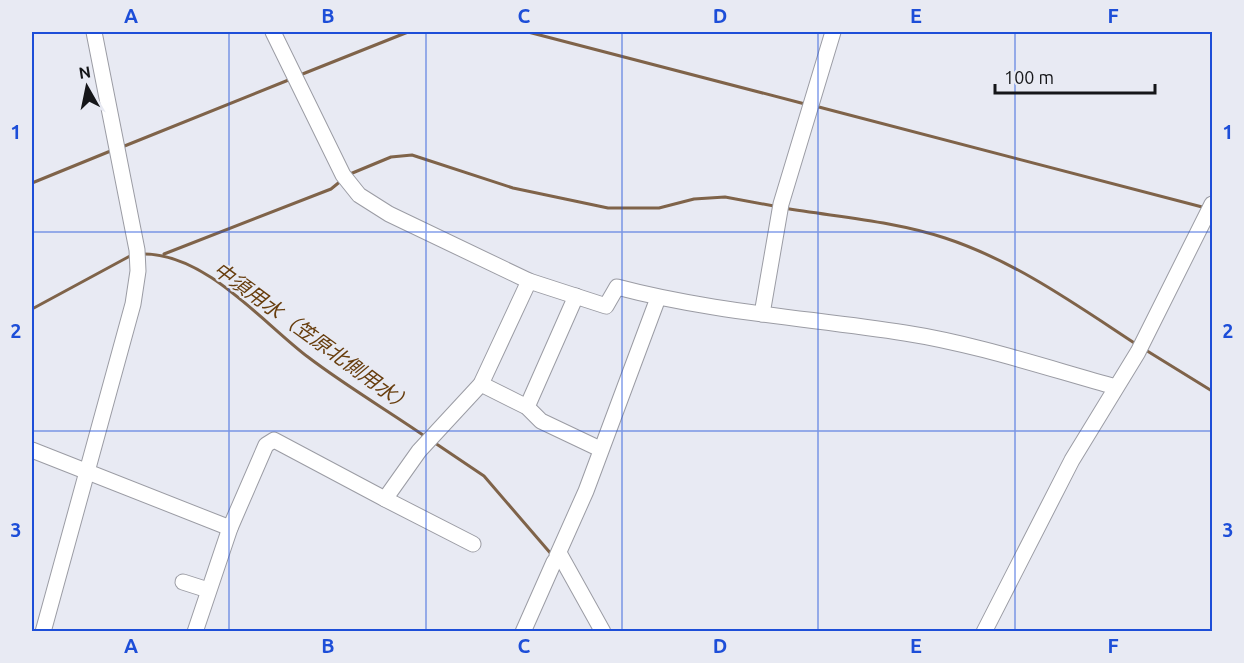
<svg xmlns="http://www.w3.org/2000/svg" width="1244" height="663" font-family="Ubuntu,'Noto Sans JP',sans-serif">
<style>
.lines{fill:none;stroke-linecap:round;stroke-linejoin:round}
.stream{stroke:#7f6349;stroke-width:3}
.minor-casing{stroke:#9b9ca4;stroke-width:17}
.minor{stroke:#fff;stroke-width:15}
.grid{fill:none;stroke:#1d4ed8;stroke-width:1.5;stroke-opacity:0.55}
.labels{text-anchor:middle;stroke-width:4.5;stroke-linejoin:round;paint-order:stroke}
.water-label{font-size:20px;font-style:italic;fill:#673d0d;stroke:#e8eaf3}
.neatline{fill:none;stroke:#1d4ed8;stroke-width:2}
.grid-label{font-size:20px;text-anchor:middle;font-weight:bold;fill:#1d4ed8}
</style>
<rect width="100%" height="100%" fill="#e8eaf3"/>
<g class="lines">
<g class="stream">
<polyline points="528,32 805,104"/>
<polyline points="300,75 408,32"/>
<polyline points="815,106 1206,208"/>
<polyline points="122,147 291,79"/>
<polyline points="350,174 391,157 412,155 513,188 608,208 659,208 694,199 725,197 774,206"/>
<polyline points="32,183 113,150"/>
<path d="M784 208C837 217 894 221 945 238 1015 261 1075 304 1136 344"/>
<path d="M144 254C206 254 262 322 308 357 346 386 387 410 426 437"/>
<polyline points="164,254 331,189 342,180"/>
<polyline points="32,309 130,256"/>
<polyline points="1144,349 1212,391"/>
<polyline points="435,443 484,476 552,555"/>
</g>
<g class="minor-casing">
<g id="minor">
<path d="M273 32 343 175 359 195 389 214 529 281 606 306 617 287C711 312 808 318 905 333 976 344 1047 368 1116 387"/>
<polyline points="762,314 781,204 833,32"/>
<polyline points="481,384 527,407 541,421 600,449"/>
<polyline points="527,407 576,296"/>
<polyline points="32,450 230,528"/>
<polyline points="385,499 473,544"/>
<polyline points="559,553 603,632"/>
<polyline points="557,556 586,491 658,298"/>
<polyline points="183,582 208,590"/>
<polyline points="43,632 133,304 138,271 137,250 94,32"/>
<polyline points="195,632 230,528 266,445 274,440 385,499 419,451 481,384 529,281"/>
<polyline points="523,632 554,562"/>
<polyline points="984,632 1072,460 1138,352 1212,204"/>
</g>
</g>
<use href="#minor" class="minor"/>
</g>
<path class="grid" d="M229 32V632M426 32V632M622 32V632M818 32V632M1015 32V632M32 232H1212M32 431H1212"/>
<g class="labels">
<g class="water-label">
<text transform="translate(313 337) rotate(36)" y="7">中須用水（笠原北側用水）</text>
</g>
</g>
<rect width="1244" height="663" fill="none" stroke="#e8eaf3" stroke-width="66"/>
<g transform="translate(87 87) rotate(351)" stroke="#e8eaf3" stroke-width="4.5" paint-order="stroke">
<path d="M0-4.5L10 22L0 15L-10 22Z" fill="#151619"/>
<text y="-9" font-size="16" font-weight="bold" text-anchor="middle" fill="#151619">N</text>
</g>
<path d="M995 84v9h160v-9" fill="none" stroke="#151619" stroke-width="3"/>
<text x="1004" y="84" font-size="18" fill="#151619" stroke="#e8eaf3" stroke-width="4.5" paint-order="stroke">100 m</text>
<rect x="33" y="33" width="1178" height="597" class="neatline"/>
<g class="grid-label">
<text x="131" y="23">A</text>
<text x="328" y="23">B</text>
<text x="524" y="23">C</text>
<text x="720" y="23">D</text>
<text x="916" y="23">E</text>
<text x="1113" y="23">F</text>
<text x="16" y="139">1</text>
<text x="1228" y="139">1</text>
<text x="16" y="338">2</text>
<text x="1228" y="338">2</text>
<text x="16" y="537">3</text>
<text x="1228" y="537">3</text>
<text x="131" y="653">A</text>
<text x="328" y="653">B</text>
<text x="524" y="653">C</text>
<text x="720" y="653">D</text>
<text x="916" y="653">E</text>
<text x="1113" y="653">F</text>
</g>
</svg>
